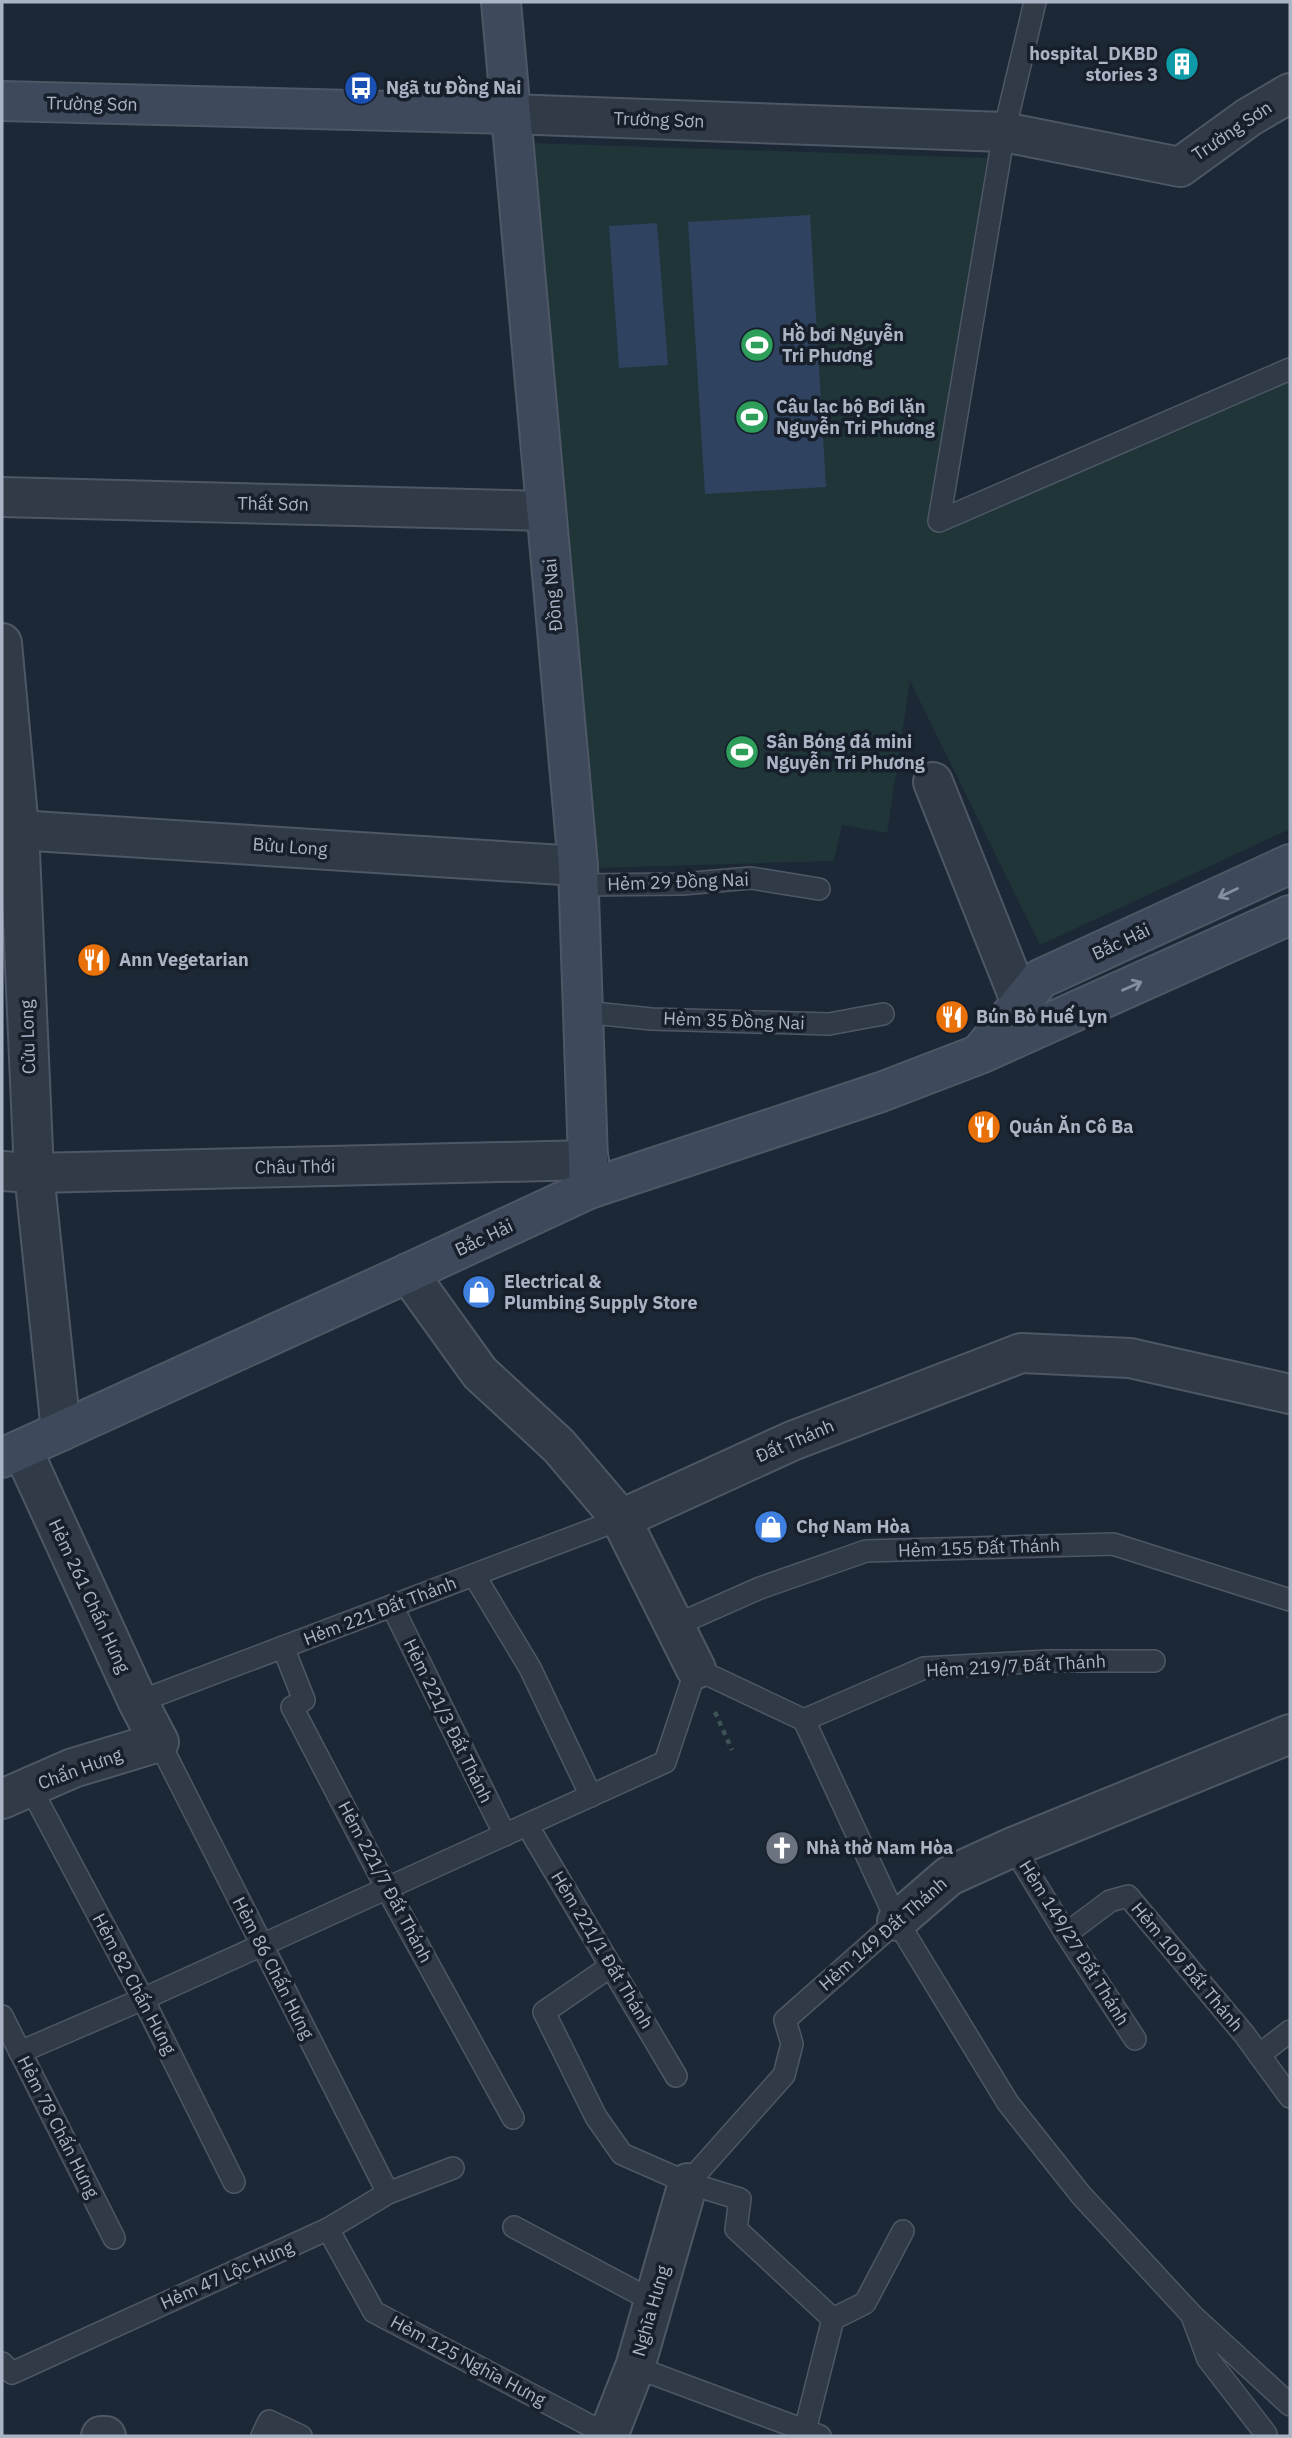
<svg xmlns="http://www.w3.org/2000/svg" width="1292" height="2438" font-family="'IBM Plex Sans',sans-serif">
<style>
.green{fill:#1f3538}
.water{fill:#2f4360}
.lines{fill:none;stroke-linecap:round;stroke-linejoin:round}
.lane-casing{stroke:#4e5766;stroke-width:24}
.street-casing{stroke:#4e5766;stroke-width:42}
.secondary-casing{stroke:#4e5766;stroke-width:42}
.path{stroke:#3d5255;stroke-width:4.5;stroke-dasharray:5 5;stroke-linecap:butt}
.lane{stroke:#313a47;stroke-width:21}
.street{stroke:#313a47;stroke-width:38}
.secondary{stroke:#3e495b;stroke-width:38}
.oneway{stroke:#848fa0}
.labels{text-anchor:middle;stroke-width:7;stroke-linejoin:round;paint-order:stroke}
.poi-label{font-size:18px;font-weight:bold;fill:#aab4c5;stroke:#171f2b;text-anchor:start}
.street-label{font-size:18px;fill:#aab4c5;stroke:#171f2b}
</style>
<rect width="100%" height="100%" fill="#1d2837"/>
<polygon class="green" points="532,143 987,158 930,527 1290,381 1290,829 1040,945 910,681 887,833 842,825 834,861 596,868"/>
<g class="water">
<polygon points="810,215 826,487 705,494 688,222"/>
<polygon points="657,223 668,365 619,368 609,226"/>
</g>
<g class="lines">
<g class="lane-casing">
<g id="lane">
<polyline points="1035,2 1004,132 939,521 1290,369"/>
<polyline points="579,885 682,884 751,878 819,889"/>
<polyline points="584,1012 651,1019 829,1024 883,1014"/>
<polyline points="474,1575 530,1668 591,1796"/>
<polyline points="392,1606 505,1835"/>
<polyline points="674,1626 760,1588 866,1551 1113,1544 1290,1600"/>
<polyline points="283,1647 304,1700 292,1707 387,1889 513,2118"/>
<polyline points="138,1702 621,1519"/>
<polyline points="804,1720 924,1668 1048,1661 1154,1661"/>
<polyline points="159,1742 388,2193"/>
<polyline points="30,1787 143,1999 234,2182"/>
<polyline points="527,1825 676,2076"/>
<polyline points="1013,1847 1066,1934 1135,2039"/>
<polyline points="1066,1934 1110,1901 1128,1896 1244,2034 1290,2097"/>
<polyline points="611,1966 544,2012 596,2117 622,2154 688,2183 740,2199 736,2229 833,2319 805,2430"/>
<polyline points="2,2016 114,2238"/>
<polyline points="20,2052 143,1999 665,1762 696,1669 804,1720 897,1921 1008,2103 1081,2195 1192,2315 1290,2405"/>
<polyline points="1259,2055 1290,2031"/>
<polyline points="688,2183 784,2075 792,2044 785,2020 897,1921"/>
<polyline points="514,2227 653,2301"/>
<polyline points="328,2229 374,2312 608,2435"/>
<polyline points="1192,2316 1208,2359 1266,2434"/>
<polyline points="833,2319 865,2303 903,2231"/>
<polyline points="2,2363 12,2373 328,2229 388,2193 453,2168"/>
<polyline points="635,2367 820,2436"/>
<polyline points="262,2436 269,2421 301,2436"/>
</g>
</g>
<g class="street-casing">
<g id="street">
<polyline points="510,114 1004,132 1180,167 1249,117 1290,93"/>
<polyline points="2,497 545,511"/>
<polyline points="2,643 19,829 34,1173 61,1431"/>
<polyline points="933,782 1021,1003"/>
<polyline points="2,829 578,866"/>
<polyline points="2,1171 34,1173 589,1160"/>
<polyline points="408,1273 480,1373 559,1446 621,1519 792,1441 1021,1353 1130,1358 1290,1394"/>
<polyline points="621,1519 696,1669"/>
<polyline points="2,1799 73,1768 159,1742 138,1702 22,1449"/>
<polyline points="897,1921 949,1876 1013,1847 1290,1734"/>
<polyline points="101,2436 106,2436"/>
<polyline points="608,2436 635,2367 688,2183"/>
</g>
</g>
<g class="secondary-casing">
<g id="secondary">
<polyline points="501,2 578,866 589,1189"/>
<polyline points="2,101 510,114"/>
<polyline points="983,1050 1040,979 1290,864"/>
<polyline points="2,1458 408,1273 589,1189 881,1092 980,1054 1290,915"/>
</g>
</g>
<polyline class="path" points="715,1712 732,1750"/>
<use href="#lane" class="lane"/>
<use href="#street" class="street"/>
<use href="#secondary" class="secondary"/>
</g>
<defs><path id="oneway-shaft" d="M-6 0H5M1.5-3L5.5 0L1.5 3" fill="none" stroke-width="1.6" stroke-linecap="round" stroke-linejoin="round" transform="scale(1.75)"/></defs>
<g class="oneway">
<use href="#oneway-shaft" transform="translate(1228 893) rotate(155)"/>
<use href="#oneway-shaft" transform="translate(1132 986) rotate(-24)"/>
</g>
<defs>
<g id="building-disc" transform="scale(1.75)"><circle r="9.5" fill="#0f9aa8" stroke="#171f2b"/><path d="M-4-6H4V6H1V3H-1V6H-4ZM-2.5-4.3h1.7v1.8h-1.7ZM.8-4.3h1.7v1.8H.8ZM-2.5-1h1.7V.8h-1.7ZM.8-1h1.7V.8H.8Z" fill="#fff"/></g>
<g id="bus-disc" transform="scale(1.75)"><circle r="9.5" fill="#1a4fb4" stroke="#171f2b"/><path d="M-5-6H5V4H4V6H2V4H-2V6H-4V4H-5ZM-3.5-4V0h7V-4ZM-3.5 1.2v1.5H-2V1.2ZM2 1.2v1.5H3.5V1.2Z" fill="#fff"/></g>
<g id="stadium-disc" transform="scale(1.75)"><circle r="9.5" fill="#2e9e5b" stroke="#171f2b"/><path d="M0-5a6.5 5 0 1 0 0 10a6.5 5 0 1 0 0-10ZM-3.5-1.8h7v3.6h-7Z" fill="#fff"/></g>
<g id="restaurant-disc" transform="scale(1.75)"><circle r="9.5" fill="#e8710a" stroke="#171f2b"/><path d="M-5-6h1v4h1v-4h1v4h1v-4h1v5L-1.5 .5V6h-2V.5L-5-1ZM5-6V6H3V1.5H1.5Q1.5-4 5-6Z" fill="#fff"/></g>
<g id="shop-disc" transform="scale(1.75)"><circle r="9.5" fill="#3f7fe0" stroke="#171f2b"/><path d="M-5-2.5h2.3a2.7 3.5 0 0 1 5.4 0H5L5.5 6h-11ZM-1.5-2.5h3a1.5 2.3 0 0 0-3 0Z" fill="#fff"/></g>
<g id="church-disc" transform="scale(1.75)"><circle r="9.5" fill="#6b7280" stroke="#171f2b"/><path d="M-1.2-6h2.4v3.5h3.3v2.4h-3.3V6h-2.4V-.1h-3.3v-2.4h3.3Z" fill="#fff"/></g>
</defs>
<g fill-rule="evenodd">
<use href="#building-disc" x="1182" y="64"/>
<use href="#bus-disc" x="361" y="88"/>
<use href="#stadium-disc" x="757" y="345"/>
<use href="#stadium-disc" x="752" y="417"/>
<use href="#stadium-disc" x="742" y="752"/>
<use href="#restaurant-disc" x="94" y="960"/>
<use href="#restaurant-disc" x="952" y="1017"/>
<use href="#restaurant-disc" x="984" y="1127"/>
<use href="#shop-disc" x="479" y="1292"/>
<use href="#shop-disc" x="771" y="1527"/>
<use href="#church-disc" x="782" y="1848"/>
</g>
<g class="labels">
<g class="poi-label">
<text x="1158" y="60" text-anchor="end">hospital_DKBD<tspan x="1158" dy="21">stories 3</tspan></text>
<text x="386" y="94">Ngã tư Đồng Nai</text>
<text x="782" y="341">Hồ bơi Nguyễn<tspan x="782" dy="21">Tri Phương</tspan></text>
<text x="776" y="413">Câu lạc bộ Bơi lặn<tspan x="776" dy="21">Nguyễn Tri Phương</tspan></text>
<text x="766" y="748">Sân Bóng đá mini<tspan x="766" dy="21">Nguyễn Tri Phương</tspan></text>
<text x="119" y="966">Ann Vegetarian</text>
<text x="976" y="1023">Bún Bò Huế Lyn</text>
<text x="1009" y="1133">Quán Ăn Cô Ba</text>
<text x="504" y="1288">Electrical &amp;<tspan x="504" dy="21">Plumbing Supply Store</tspan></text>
<text x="796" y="1533">Chợ Nam Hòa</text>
<text x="806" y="1854">Nhà thờ Nam Hòa</text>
</g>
<g class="street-label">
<text transform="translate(92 104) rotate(1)" y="6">Trường Sơn</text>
<text transform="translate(659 120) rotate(2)" y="6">Trường Sơn</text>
<text transform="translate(1232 131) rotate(-34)" y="6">Trường Sơn</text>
<text transform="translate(273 504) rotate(1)" y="6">Thất Sơn</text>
<text transform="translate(553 595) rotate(-95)" y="6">Đồng Nai</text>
<text transform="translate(290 847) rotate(4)" y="6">Bửu Long</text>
<text transform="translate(678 882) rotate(-2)" y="6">Hẻm 29 Đồng Nai</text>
<text transform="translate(1121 942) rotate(-25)" y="6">Bắc Hải</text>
<text transform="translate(734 1021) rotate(2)" y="6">Hẻm 35 Đồng Nai</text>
<text transform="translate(28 1037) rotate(-92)" y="6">Cửu Long</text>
<text transform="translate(295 1167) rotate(-1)" y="6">Châu Thới</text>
<text transform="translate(484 1238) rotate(-25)" y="6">Bắc Hải</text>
<text transform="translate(795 1441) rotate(-23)" y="6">Đất Thánh</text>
<text transform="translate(979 1548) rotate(-2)" y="6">Hẻm 155 Đất Thánh</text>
<text transform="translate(89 1596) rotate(65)" y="6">Hẻm 261 Chấn Hưng</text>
<text transform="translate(380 1611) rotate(-21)" y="6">Hẻm 221 Đất Thánh</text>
<text transform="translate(1016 1666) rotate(-3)" y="6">Hẻm 219/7 Đất Thánh</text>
<text transform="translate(448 1721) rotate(64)" y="6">Hẻm 221/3 Đất Thánh</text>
<text transform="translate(80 1769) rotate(-20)" y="6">Chấn Hưng</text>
<text transform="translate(385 1882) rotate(62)" y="6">Hẻm 221/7 Đất Thánh</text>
<text transform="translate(883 1934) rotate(-41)" y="6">Hẻm 149 Đất Thánh</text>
<text transform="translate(1074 1943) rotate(58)" y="6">Hẻm 149/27 Đất Thánh</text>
<text transform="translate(602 1950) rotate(59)" y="6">Hẻm 221/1 Đất Thánh</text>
<text transform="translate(1187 1967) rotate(50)" y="6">Hẻm 109 Đất Thánh</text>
<text transform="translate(273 1968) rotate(63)" y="6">Hẻm 86 Chấn Hưng</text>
<text transform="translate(134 1984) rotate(62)" y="6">Hẻm 82 Chấn Hưng</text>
<text transform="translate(58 2127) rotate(63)" y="6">Hẻm 78 Chấn Hưng</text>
<text transform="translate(227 2275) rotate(-24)" y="6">Hẻm 47 Lộc Hưng</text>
<text transform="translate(651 2311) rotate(-74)" y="6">Nghĩa Hưng</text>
<text transform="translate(468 2361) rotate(28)" y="6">Hẻm 125 Nghĩa Hưng</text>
</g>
</g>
<rect width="1292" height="2438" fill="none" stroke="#aab4c5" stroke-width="7"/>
</svg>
